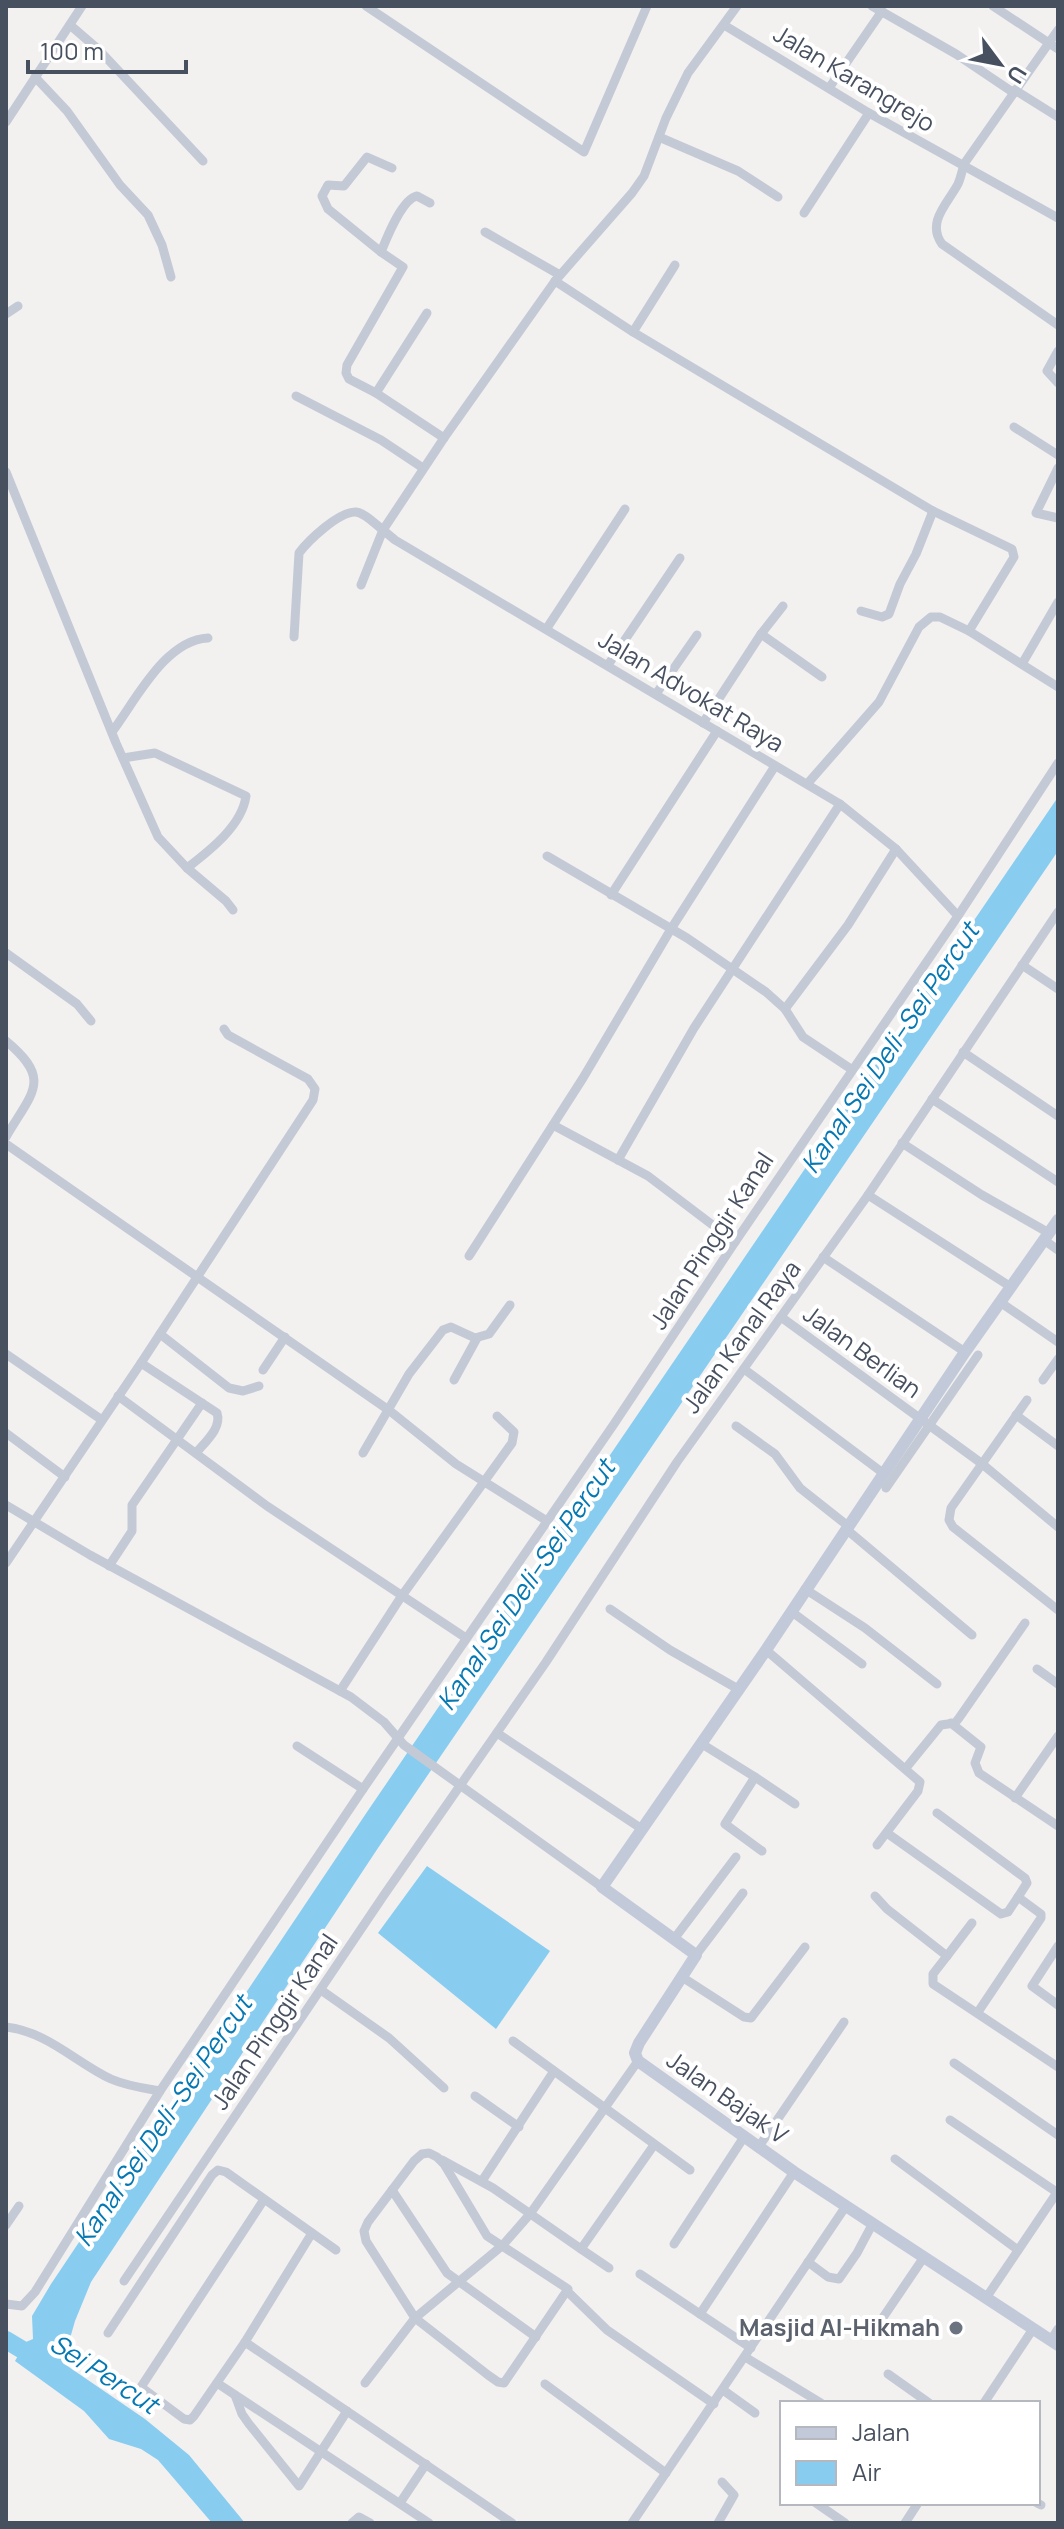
<svg xmlns="http://www.w3.org/2000/svg" width="1064" height="2529" font-family="Manrope,sans-serif">
<style>
.water{fill:#88cdf0}
.lines{fill:none;stroke-linecap:round;stroke-linejoin:round}
.river{stroke:#88cdf0;stroke-width:18}
.street{stroke:#c3cad6;stroke-width:9}
.secondary{stroke:#c2cada;stroke-width:12}
.worship-dot{fill:#6b7280;stroke:#fff;stroke-width:3}
.labels{text-anchor:middle;stroke-width:8;stroke-linejoin:round;paint-order:stroke}
.street-label{font-size:24px;fill:#47505f;stroke:#fff}
.worship-label{font-size:24px;font-weight:bold;fill:#5b616d;stroke:#fff;text-anchor:end}
.water-label{font-size:26px;font-style:italic;fill:#0578b3;stroke:#fff}
</style>
<rect width="100%" height="100%" fill="#f3f0f0"/>
<g class="water">
<polygon points="1058,797 1058,851 378,1848 91,2282 75,2321 63,2363 145,2419 189,2455 245,2523 212,2523 158,2460 141,2449 109,2439 84,2411 15,2361 26,2342 33,2339 32,2316 51,2284 367,1812"/>
<polygon points="427,1866 550,1951 496,2029 378,1933"/>
</g>
<g class="lines">
<polyline class="river" points="6,2340 41,2361"/>
<g class="street">
<polyline points="366,6 584,152 647,6"/>
<polyline points="737,6 688,73 666,118 644,176 632,193 555,281 444,438 383,530 395,540 840,804 896,849 958,916"/>
<polyline points="872,6 956,54 1014,93"/>
<polyline points="993,6 1058,49"/>
<polyline points="70,25 99,50 203,161"/>
<polyline points="724,25 869,113 1058,218"/>
<path d="M1058 30 964 164C962 171 961 177 958 184 948 203 926 222 942 244L1058 325"/>
<polyline points="35,77 67,111 120,185 148,215 162,245 171,277"/>
<polyline points="829,88 882,11"/>
<polyline points="1015,90 1058,117"/>
<polyline points="6,122 82,6"/>
<polyline points="659,137 738,171 778,197"/>
<path d="M430 203 417 196C402 199 387 237 381 252L403 267 347 365 346 373 349 379 376 393 444 438"/>
<polyline points="804,213 869,113"/>
<polyline points="485,232 560,275"/>
<polyline points="381,252 328,209 322,196 328,185 344,186 367,157 392,168"/>
<polyline points="555,281 633,332 933,511 1012,549 1014,557 969,631"/>
<polyline points="6,314 18,306"/>
<polyline points="633,332 675,265"/>
<polyline points="1058,351 1047,371 1058,383"/>
<polyline points="376,393 427,313"/>
<polyline points="296,396 381,440 423,468"/>
<polyline points="1014,427 1058,455"/>
<polyline points="1058,468 1036,513 1058,518"/>
<polyline points="6,472 116,743 158,837 187,868 226,901 233,910"/>
<polyline points="861,611 882,617 889,614 900,584 916,554 933,511"/>
<polyline points="547,628 625,509"/>
<polyline points="761,634 822,677"/>
<path d="M294 637 299 553C308 541 339 511 356 512 365 513 375 524 383 530L361 585"/>
<polyline points="1022,664 1058,602"/>
<polyline points="608,665 680,558"/>
<polyline points="656,694 697,635"/>
<polyline points="703,723 761,634 783,606"/>
<path d="M112 732C136 700 165 640 208 638"/>
<path d="M123 758 155 753 246 796C242 826 209 851 187 868"/>
<polyline points="808,783 879,702 919,627 931,617 940,617 969,631 1058,687"/>
<polyline points="547,856 687,938 766,992 785,1009 803,1037 851,1069"/>
<polyline points="611,895 717,731"/>
<polyline points="6,953 77,1004 91,1021"/>
<polyline points="1022,965 1058,989"/>
<polyline points="785,1009 848,925 896,849"/>
<path d="M6 1041C53 1080 32 1092 6 1137"/>
<polyline points="963,1052 1058,1116"/>
<polyline points="932,1099 1058,1182"/>
<polyline points="553,1125 648,1176 735,1242"/>
<polyline points="902,1143 982,1195 1049,1233"/>
<polyline points="6,1144 390,1411 456,1464 547,1521"/>
<polyline points="618,1160 694,1028 840,804"/>
<polyline points="868,1195 1011,1287"/>
<polyline points="1044,1240 1058,1250"/>
<polyline points="469,1256 583,1078 671,929 775,766"/>
<polyline points="823,1257 965,1352"/>
<polyline points="1000,1302 1058,1342"/>
<polyline points="781,1317 981,1463 1058,1527"/>
<polyline points="160,1334 229,1388 243,1391 259,1386"/>
<polyline points="6,1354 102,1420"/>
<path d="M141 1363 217 1413C222 1428 205 1442 196 1453"/>
<polyline points="744,1369 883,1473"/>
<polyline points="263,1370 285,1337"/>
<polyline points="454,1380 477,1338"/>
<polyline points="1043,1380 1058,1359"/>
<polyline points="118,1396 267,1506 466,1638"/>
<polyline points="1027,1400 951,1508 949,1520 953,1527 1058,1610"/>
<polyline points="1016,1415 1058,1446"/>
<polyline points="736,1426 775,1454 800,1488 848,1526"/>
<polyline points="6,1433 65,1477"/>
<polyline points="363,1453 409,1374 443,1330 451,1327 475,1338 489,1334 510,1305"/>
<polyline points="886,1488 978,1355"/>
<polyline points="6,1505 90,1555 351,1697 384,1722 404,1745 602,1887"/>
<polyline points="846,1529 972,1635"/>
<polyline points="6,1563 141,1363 313,1100 315,1089 308,1079 228,1035 224,1029"/>
<polyline points="109,1566 132,1531 132,1505 202,1403"/>
<polyline points="805,1589 865,1628 937,1684"/>
<polyline points="610,1609 670,1650 738,1689"/>
<polyline points="792,1612 862,1664"/>
<polyline points="766,1650 920,1782 918,1791 877,1845"/>
<polyline points="1037,1669 1058,1684"/>
<polyline points="340,1691 401,1597 512,1443 514,1432 497,1416"/>
<polyline points="951,1723 981,1747 975,1763 979,1773 1058,1826"/>
<polyline points="497,1733 642,1829"/>
<polyline points="702,1744 755,1777 725,1824 762,1851"/>
<polyline points="297,1746 363,1789"/>
<polyline points="906,1768 941,1725 955,1723 959,1718 1025,1623"/>
<polyline points="755,1777 795,1804"/>
<polyline points="1015,1798 1058,1736"/>
<polyline points="937,1813 1025,1878 1027,1883 1018,1897 1041,1914 1041,1918 978,2012"/>
<polyline points="887,1833 1001,1914 1008,1912 1018,1897"/>
<polyline points="875,1896 887,1909 947,1956 933,1974 933,1984 1058,2067"/>
<polyline points="674,1939 736,1857"/>
<polyline points="1058,1946 1032,1986 1058,2005"/>
<polyline points="696,1955 743,1893"/>
<polyline points="947,1956 972,1923"/>
<polyline points="682,1977 744,2017 751,2018 805,1947"/>
<polyline points="321,1990 389,2038 444,2088"/>
<path d="M6 2027C48 2032 75 2062 111 2079 127 2086 143 2088 160 2091"/>
<polyline points="513,2041 690,2170"/>
<polyline points="954,2063 1058,2135"/>
<polyline points="475,2096 519,2127"/>
<polyline points="950,2120 1058,2193"/>
<polyline points="758,2148 844,2022"/>
<polygon points="429,2153 437,2157 444,2164 487,2236 568,2289 504,2383 498,2382 488,2375 415,2318 366,2241 364,2231 368,2222 414,2161 422,2154"/>
<polyline points="895,2159 1018,2250"/>
<polyline points="442,2160 493,2188 581,2249 654,2145"/>
<polyline points="482,2181 554,2071"/>
<polyline points="392,2190 447,2273 536,2337"/>
<polyline points="263,2201 141,2387 184,2419 190,2420 194,2416 245,2342 312,2233"/>
<polyline points="6,2225 19,2206"/>
<polyline points="674,2244 744,2137"/>
<polyline points="581,2249 609,2268"/>
<polyline points="808,2262 828,2277 839,2279 857,2253 873,2223"/>
<polyline points="640,2274 751,2348"/>
<polyline points="124,2281 384,1895 546,1662 677,1462 868,1195 1058,912"/>
<polyline points="568,2292 607,2330 714,2404"/>
<polyline points="986,2298 1058,2191"/>
<polyline points="6,2304 22,2306 35,2292 160,2091 363,1789 614,1424 735,1242 958,916 1058,763"/>
<polyline points="700,2314 794,2172"/>
<polyline points="882,2319 924,2257"/>
<polyline points="108,2333 212,2175 218,2170 226,2172 336,2250"/>
<polyline points="1051,2340 1058,2329"/>
<polyline points="245,2342 512,2523"/>
<polyline points="745,2357 821,2403"/>
<polyline points="888,2374 929,2403"/>
<polyline points="217,2383 429,2523"/>
<polyline points="365,2383 415,2318 503,2245 530,2214 638,2061"/>
<polyline points="545,2384 666,2473"/>
<polyline points="723,2390 755,2413"/>
<polyline points="235,2395 242,2414 249,2424 299,2486 347,2411"/>
<polyline points="984,2403 1033,2329"/>
<polyline points="400,2503 426,2464"/>
<polyline points="816,2503 845,2523"/>
<polyline points="1037,2503 1041,2505"/>
<polyline points="352,2523 359,2517 370,2523"/>
<polyline points="632,2523 846,2206"/>
<polyline points="718,2523 734,2495 722,2482"/>
<polyline points="905,2523 918,2503"/>
</g>
<polyline class="secondary" points="1058,1220 965,1352 766,1650 602,1887 696,1955 639,2043 635,2053 638,2061 794,2172 1058,2345"/>
</g>
<circle class="worship-dot" cx="956" cy="2328" r="8"/>
<g class="labels">
<g class="street-label">
<text transform="translate(854 79) rotate(31)" y="8">Jalan Karangrejo</text>
<text transform="translate(691 692) rotate(31)" y="8">Jalan Advokat Raya</text>
<text transform="translate(712 1241) rotate(-57)" y="8">Jalan Pinggir Kanal</text>
<text transform="translate(742 1337) rotate(-54)" y="8">Jalan Kanal Raya</text>
<text transform="translate(862 1352) rotate(36)" y="8">Jalan Berlian</text>
<text transform="translate(275 2022) rotate(-56)" y="8">Jalan Pinggir Kanal</text>
<text transform="translate(727 2098) rotate(35)" y="8">Jalan Bajak V</text>
</g>
<g class="worship-label">
<text x="940" y="2336">Masjid Al-Hikmah</text>
</g>
<g class="water-label">
<text transform="translate(890 1048) rotate(-56)" y="9">Kanal Sei Deli–Sei Percut</text>
<text transform="translate(526 1585) rotate(-56)" y="9">Kanal Sei Deli–Sei Percut</text>
<text transform="translate(163 2121) rotate(-56)" y="9">Kanal Sei Deli–Sei Percut</text>
<text transform="translate(104 2374) rotate(33)" y="9">Sei Percut</text>
</g>
</g>
<rect width="1064" height="2529" fill="none" stroke="#47505f" stroke-width="16"/>
<rect x="780" y="2401" width="260" height="104" fill="#ffffff" stroke="#b5b9bf" stroke-width="2"/>
<rect x="796" y="2427" width="40" height="12" fill="#c2cada" stroke="#b5b9bf" stroke-width="2"/>
<text x="852" y="2441" font-size="24" fill="#47505f">Jalan</text>
<rect x="796" y="2461" width="40" height="24" fill="#88cdf0" stroke="#b5b9bf" stroke-width="2"/>
<text x="852" y="2481" font-size="24" fill="#47505f">Air</text>
<g transform="translate(1000 64) rotate(122)" stroke="#ffffff" stroke-width="6" paint-order="stroke">
<path d="M0-6L14 30L0 20L-14 30Z" fill="#47505f"/>
<text y="-12" font-size="22" font-weight="bold" text-anchor="middle" fill="#47505f">U</text>
</g>
<path d="M28 60v12h158v-12" fill="none" stroke="#47505f" stroke-width="4"/>
<text x="40" y="60" font-size="24" fill="#47505f" stroke="#ffffff" stroke-width="6" paint-order="stroke">100 m</text>
</svg>
